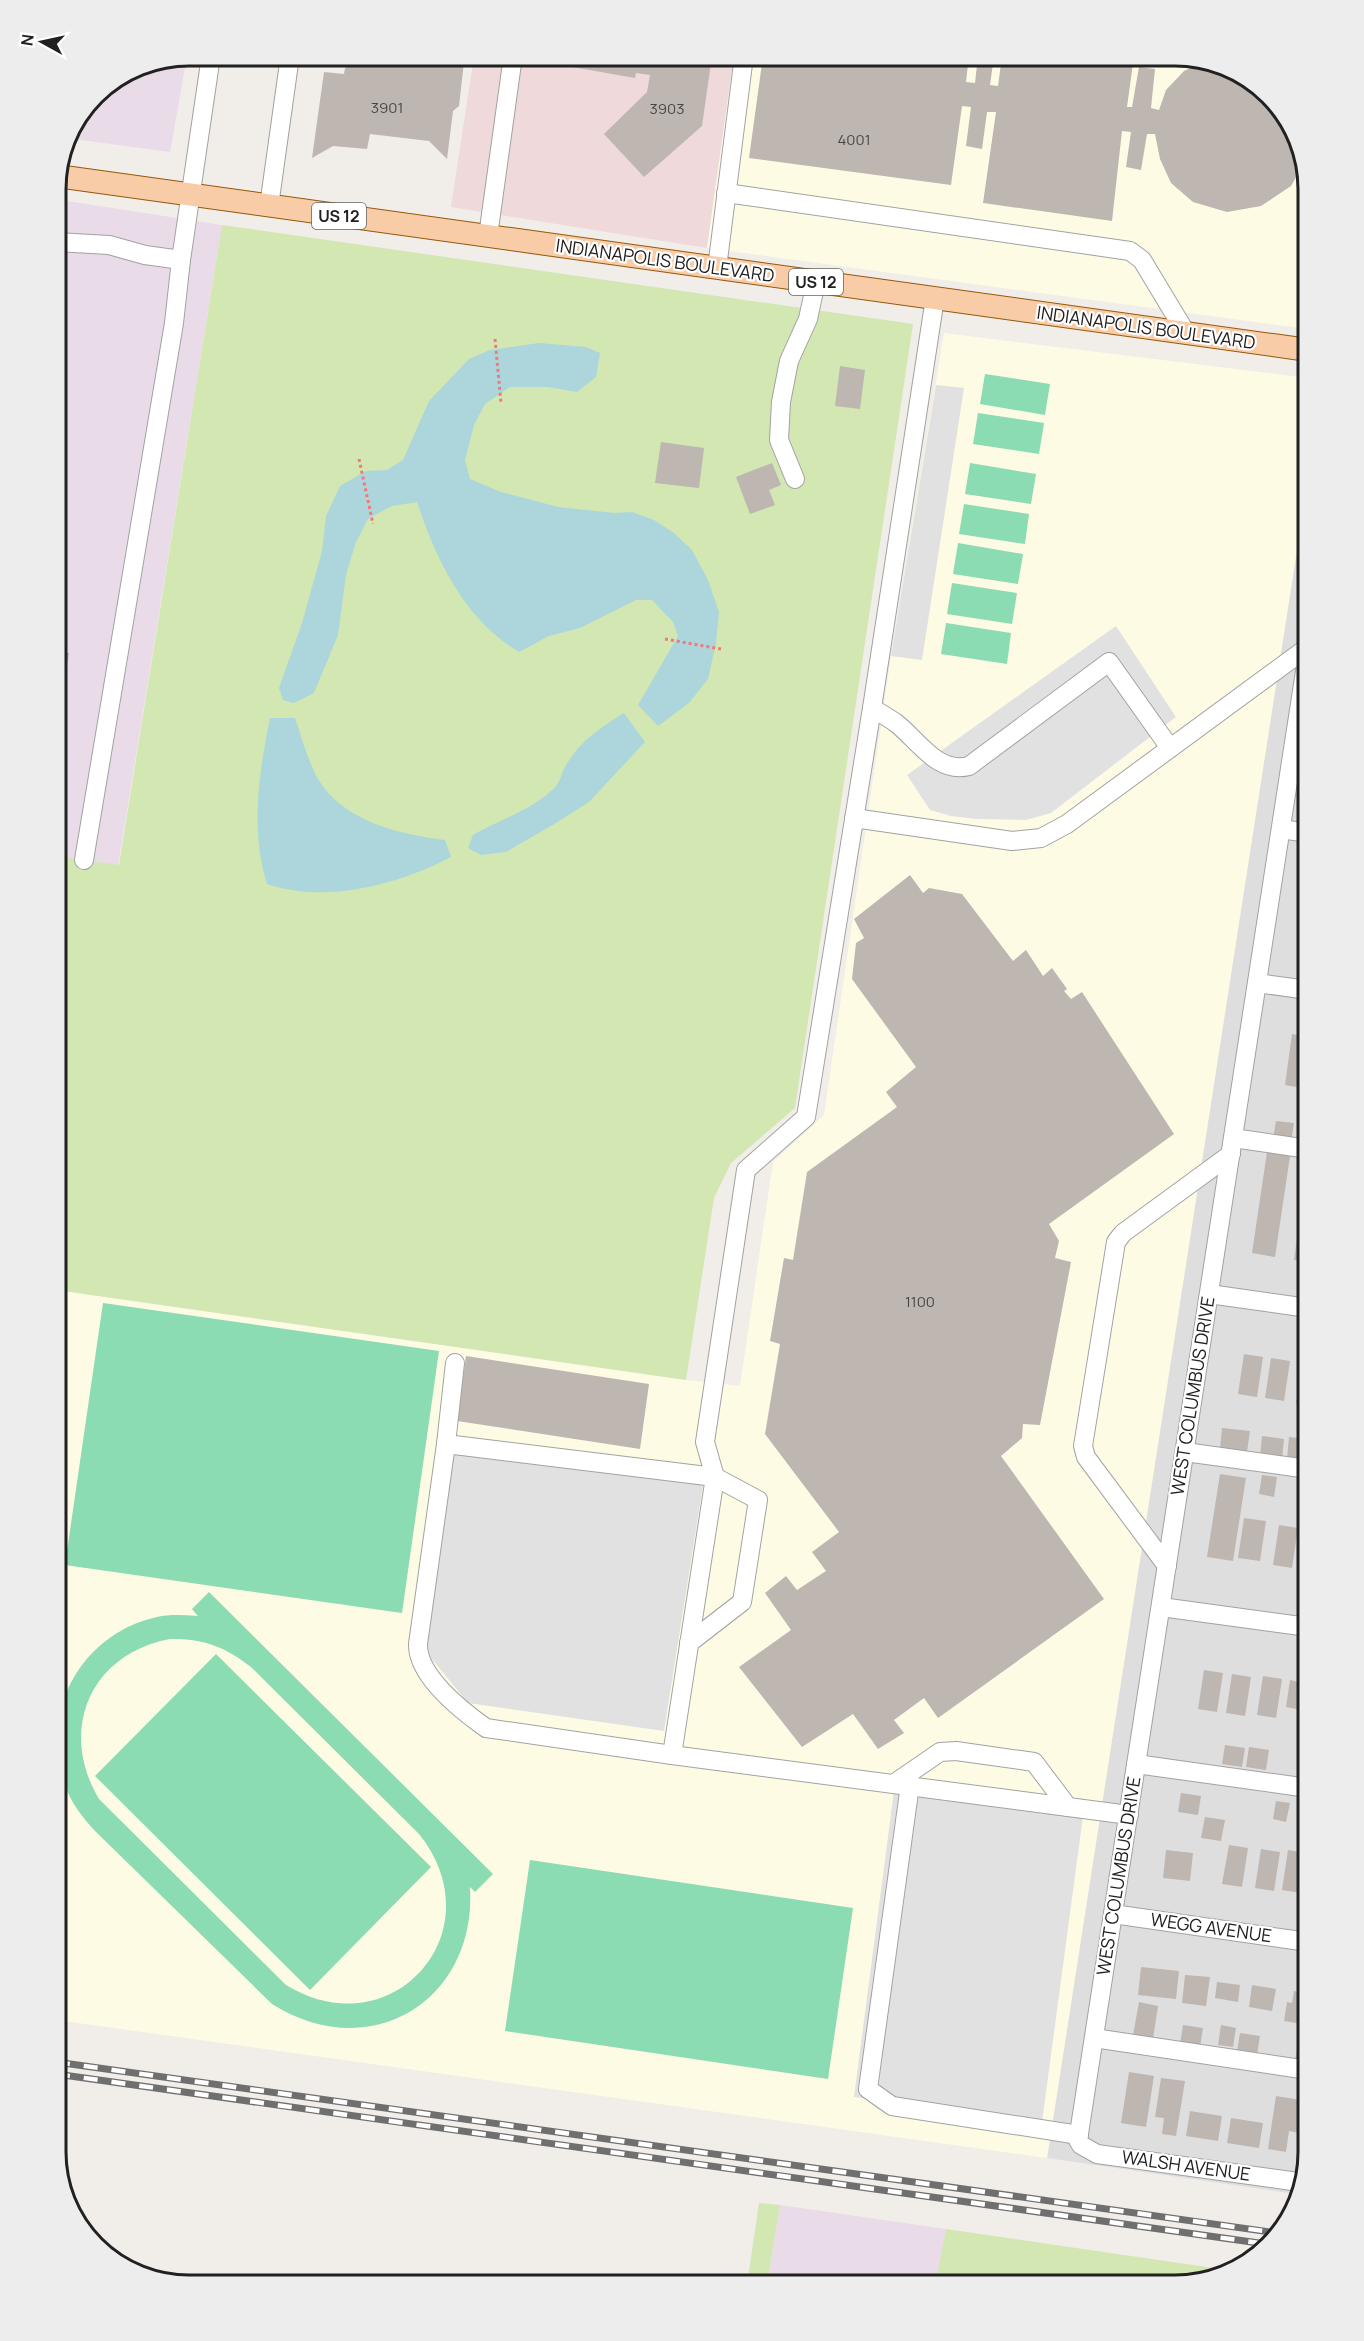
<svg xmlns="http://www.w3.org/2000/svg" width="1364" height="2341" font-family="Manrope,sans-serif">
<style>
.residential{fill:#dfdede}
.commercial{fill:#f0d9db}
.industrial{fill:#eadbe8}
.education{fill:#fefbe5}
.grass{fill:#d2e7b2}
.forest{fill:#b2cea0}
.pitch{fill:#8bdbb3;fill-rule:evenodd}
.parking{fill:#e1e1e1}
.water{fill:#acd6dc}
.building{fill:#beb6b1}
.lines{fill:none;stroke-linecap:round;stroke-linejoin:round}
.minor-casing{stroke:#a2a2a2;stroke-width:20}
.major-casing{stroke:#965709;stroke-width:24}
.path{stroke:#f37879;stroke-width:3;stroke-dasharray:3 3;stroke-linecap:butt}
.minor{stroke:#fff;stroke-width:18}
.major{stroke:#f7cca7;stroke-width:22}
.rail-casing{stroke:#6f6f6f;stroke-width:7}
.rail{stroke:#fff;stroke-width:4.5;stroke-dasharray:14;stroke-linecap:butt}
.labels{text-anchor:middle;stroke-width:4.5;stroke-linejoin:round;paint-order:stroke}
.number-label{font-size:15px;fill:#484645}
.shield{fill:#fff;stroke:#646464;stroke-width:1.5}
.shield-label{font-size:16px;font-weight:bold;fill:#212121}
.street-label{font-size:18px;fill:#212121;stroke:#fff}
.rim{fill:none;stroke:#212121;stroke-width:3}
</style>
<rect width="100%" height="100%" fill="#f1ede8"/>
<polygon class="residential" points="1308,479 1308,2152 1296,2194 1047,2158"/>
<polygon class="commercial" points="474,56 734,56 707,248 451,207"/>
<g class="industrial">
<polygon points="187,56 170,152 66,138 95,94 138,66"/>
<polygon points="67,201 222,225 118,866 56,856 56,428 62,382 56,366 56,270"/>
<polygon points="780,2205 946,2229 936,2285 767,2285"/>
</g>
<g class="education">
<polygon points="734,56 1184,56 1249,78 1295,130 1308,189 1308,329 707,248"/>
<polygon points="944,333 1308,378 1308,479 1047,2158 56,2020 56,1290 686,1380 740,1386 773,1162 824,1115 891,656"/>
</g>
<g class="grass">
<polygon points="222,225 913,324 795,1108 731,1163 714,1198 686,1380 56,1290 56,856 119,865"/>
<polygon points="759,2203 780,2205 767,2285 747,2285"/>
<polygon points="946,2229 1234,2271 1175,2285 1019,2285 937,2276"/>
</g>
<polygon class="forest" points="937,2276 1019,2285 936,2285"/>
<g class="pitch">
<polygon points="985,374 1050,384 1045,415 980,404"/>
<polygon points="978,413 1044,423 1039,454 973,444"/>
<polygon points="970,463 1036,474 1031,504 965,494"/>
<polygon points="964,504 1029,514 1025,544 959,534"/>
<polygon points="958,543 1023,554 1018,584 953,574"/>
<polygon points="952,583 1017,593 1012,624 947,614"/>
<polygon points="946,623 1011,633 1007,664 941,654"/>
<polygon points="103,1303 439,1351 402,1613 65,1565"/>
<path d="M209 1592 493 1874 475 1892 470 1887C477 2001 370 2066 272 2004L94 1830C85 1820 76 1809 70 1797 34 1722 76 1635 157 1617 170 1614 184 1615 198 1616L192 1609ZM170 1639C202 1638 226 1647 251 1667L419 1834C497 1931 392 2050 286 1985L99 1799C58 1730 90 1654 170 1639Z"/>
<polygon points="216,1654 431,1867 310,1990 95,1776"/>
<polygon points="530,1860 853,1908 828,2079 505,2031"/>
</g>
<g class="parking">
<polygon points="936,385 964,388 922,660 891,656"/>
<polygon points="1116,626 1176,717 1051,813 1026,820 976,819 951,816 930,810 907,775"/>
<polygon points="451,1446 704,1479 664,1731 468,1703 422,1647"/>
<polygon points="895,1783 1084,1809 1042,2122 854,2097"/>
</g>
<g class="water">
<path d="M539 343 586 347 600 353 596 377 577 392 548 387H510L485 404 474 425 465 460 470 479 501 492 558 507 615 513 632 512 654 520 674 533 692 550 708 580 719 612 716 643 708 679 689 703 658 726 638 705 678 636 673 622 652 600H636L580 628 549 636 519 652C465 620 436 560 417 502L392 506 368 519 356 542 346 575 338 635 314 693 294 703 283 700 279 688 302 623 322 551 326 516 340 486 366 471 387 470 403 460 429 401 469 359 490 350Z"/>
<path d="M624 713 645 742 589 802 556 823 506 852 481 855 468 848 473 835C500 819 534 810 556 786 561 780 562 771 566 765 580 741 601 727 624 713Z"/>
<path d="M270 718H295C302 738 308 761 318 779 344 822 399 834 445 840L451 857C397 885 326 904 267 884 250 829 259 773 270 718Z"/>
</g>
<g class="building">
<polygon points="365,56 411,56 464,62 459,106 453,111 447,159 429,141 370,134 367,149 333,146 312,158 324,72 344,74 345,68 365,59"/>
<polygon points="556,56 712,56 702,126 644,177 604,134 647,92 650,75 636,73 635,78 555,64"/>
<polygon points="763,56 969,56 966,82 975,83 978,56 994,56 990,85 998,86 1002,56 1134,56 1127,107 1132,107 1139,67 1155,69 1151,108 1159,110 1166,90 1184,71 1203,62 1249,78 1295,130 1303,165 1291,186 1261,206 1227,212 1193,202 1171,183 1160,159 1155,134 1147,134 1141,170 1126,167 1131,132 1122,131 1112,221 983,203 996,112 987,112 982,149 966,146 971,107 962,106 951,185 749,158"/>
<polygon points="840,366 865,370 860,409 835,406"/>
<polygon points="661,442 704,448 699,488 655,483"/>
<polygon points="772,463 781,485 769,490 775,505 750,514 736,477"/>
<polygon points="56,600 61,601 59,615 56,614"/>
<polygon points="56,651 69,653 57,736 56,736"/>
<polygon points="910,875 923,893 929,888 962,894 1013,961 1026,950 1043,976 1052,968 1067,989 1064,991 1071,999 1082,992 1174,1134 1049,1224 1059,1241 1055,1258 1071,1262 1040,1425 1023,1424 1022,1438 1001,1456 1104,1599 938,1718 924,1698 894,1720 904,1733 878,1749 853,1714 802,1747 739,1667 791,1630 765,1593 786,1576 797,1590 826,1571 812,1552 839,1532 765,1434 780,1344 770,1341 784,1258 793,1260 807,1172 897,1107 886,1092 916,1067 852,979 856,943 864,938 854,919"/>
<polygon points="1305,910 1308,910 1308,945 1300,944"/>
<polygon points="1292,1034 1308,1037 1308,1089 1285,1085"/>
<polygon points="1276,1121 1294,1123 1291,1142 1273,1139"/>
<polygon points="1267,1152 1290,1156 1275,1257 1252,1253"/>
<polygon points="1301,1209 1308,1210 1308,1262 1294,1260"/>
<polygon points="1244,1354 1263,1357 1257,1397 1238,1394"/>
<polygon points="466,1356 649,1384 640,1449 457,1421"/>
<polygon points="1271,1358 1290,1361 1284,1401 1265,1398"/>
<polygon points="1302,1365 1308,1366 1308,1406 1296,1404"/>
<polygon points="1222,1428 1250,1431 1247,1452 1220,1449"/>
<polygon points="1262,1436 1284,1439 1282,1459 1260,1456"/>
<polygon points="1289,1437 1308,1439 1308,1462 1287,1459"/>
<polygon points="1220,1474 1246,1478 1233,1561 1207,1557"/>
<polygon points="1262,1475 1277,1477 1274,1497 1259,1494"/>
<polygon points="1244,1518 1266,1521 1260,1561 1238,1558"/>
<polygon points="1279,1525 1298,1528 1292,1568 1273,1565"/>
<polygon points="1305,1543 1308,1544 1308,1569 1300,1567"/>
<polygon points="1204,1670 1223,1673 1217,1712 1198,1709"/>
<polygon points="1232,1674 1251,1677 1245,1716 1226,1713"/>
<polygon points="1263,1676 1282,1679 1276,1718 1257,1715"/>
<polygon points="1290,1680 1308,1684 1306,1711 1286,1707"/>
<polygon points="1225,1745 1245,1748 1242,1767 1222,1764"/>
<polygon points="1249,1747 1269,1750 1266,1770 1246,1767"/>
<polygon points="1181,1793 1201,1796 1198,1815 1178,1812"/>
<polygon points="1276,1801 1290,1803 1286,1822 1273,1819"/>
<polygon points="1205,1817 1225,1820 1221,1841 1201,1838"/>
<polygon points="1229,1845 1248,1848 1242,1887 1222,1884"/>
<polygon points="1261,1849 1280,1852 1274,1891 1255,1888"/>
<polygon points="1166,1850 1193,1853 1190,1881 1163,1878"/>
<polygon points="1288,1850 1307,1853 1301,1893 1282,1890"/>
<polygon points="1141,1967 1179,1971 1176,1999 1138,1995"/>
<polygon points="1185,1975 1210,1977 1206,2006 1182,2003"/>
<polygon points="1217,1982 1240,1985 1238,2002 1215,1998"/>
<polygon points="1252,1985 1276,1989 1272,2011 1249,2007"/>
<polygon points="1294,1991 1308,1993 1308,2025 1284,2021 1287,2002 1292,2003"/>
<polygon points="1139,2002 1158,2006 1153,2039 1133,2035"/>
<polygon points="1183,2025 1203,2028 1200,2047 1180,2044"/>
<polygon points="1221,2025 1236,2028 1233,2047 1218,2045"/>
<polygon points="1240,2033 1260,2036 1257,2055 1237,2052"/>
<polygon points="1298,2042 1308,2043 1308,2063 1295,2061"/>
<polygon points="1129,2072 1154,2076 1146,2127 1121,2123"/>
<polygon points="1161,2078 1185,2081 1176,2136 1162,2134 1164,2118 1155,2117"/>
<polygon points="1276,2096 1308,2101 1304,2134 1289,2131 1286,2152 1268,2149"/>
<polygon points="1190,2111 1222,2116 1218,2141 1186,2136"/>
<polygon points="1231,2118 1263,2123 1259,2148 1227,2143"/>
</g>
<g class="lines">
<g class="minor-casing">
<g id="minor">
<polyline points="726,193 1130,251 1142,260 1186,333"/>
<polyline points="269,206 290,56"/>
<polyline points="488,236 513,56"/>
<polyline points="56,242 109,245 145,255 181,260 211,56"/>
<polyline points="717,268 744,56"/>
<polyline points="935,298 872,708 806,1117 746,1170 705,1442 715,1477 672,1755 1129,1815"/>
<polyline points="795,479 779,440 781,402 789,361 808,319 816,282"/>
<path d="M872 708C880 713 889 718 896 723 919 741 937 774 969 766L1109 662 1170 748"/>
<polyline points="854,818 1012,841 1041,838 1067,824 1308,647"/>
<polyline points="1281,829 1308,833"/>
<polyline points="84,860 174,323 181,260"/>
<polyline points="1257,983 1308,990"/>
<polyline points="1233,1138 1308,1149"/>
<polyline points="1209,1294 1308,1308"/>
<polyline points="446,1444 455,1363"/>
<polyline points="1185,1452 1308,1469"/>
<polyline points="1167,1566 1086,1457 1083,1446 1116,1242 1123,1233 1231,1154"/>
<polyline points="1161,1607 1308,1627"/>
<path d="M672 1755 486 1728C462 1711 417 1676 418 1644L446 1444 715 1477 758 1500 742 1602 689 1643"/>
<polyline points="1136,1764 1308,1788"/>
<polyline points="895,1783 940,1752 956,1751 1034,1762 1068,1807"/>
<polyline points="910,1785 868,2089 892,2106 1079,2135"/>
<polyline points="1113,1914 1308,1942"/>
<polyline points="1094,2038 1308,2070"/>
<polyline points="1299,2182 1097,2154 1081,2145 1078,2140 1308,652"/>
</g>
</g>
<g class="major-casing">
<polyline id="major" points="57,176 1308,350"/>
</g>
<g class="path">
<polyline points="495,339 501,403"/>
<polyline points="359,459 373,524"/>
<polyline points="665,639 721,649"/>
</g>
<use href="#minor" class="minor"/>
<use href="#major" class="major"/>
<g class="rail-casing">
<g id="rail">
<polyline points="56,2062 1278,2233"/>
<polyline points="56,2074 1266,2244"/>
</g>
</g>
<use href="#rail" class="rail"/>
</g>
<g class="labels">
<g class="number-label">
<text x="387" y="113">3901</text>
<text x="667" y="114">3903</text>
<text x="854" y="145">4001</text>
<text x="920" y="1307">1100</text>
</g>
<g class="shield">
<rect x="312" y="203" width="54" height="26" rx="4.5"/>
<rect x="789" y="269" width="54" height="26" rx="4.5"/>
</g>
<g class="shield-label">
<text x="339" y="222">US 12</text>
<text x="816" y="288">US 12</text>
</g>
<g class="street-label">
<text transform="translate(665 261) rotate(8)" y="6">INDIANAPOLIS BOULEVARD</text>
<text transform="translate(1146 328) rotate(8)" y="6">INDIANAPOLIS BOULEVARD</text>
<text transform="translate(1193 1396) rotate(-81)" y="6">WEST COLUMBUS DRIVE</text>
<text transform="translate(1119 1876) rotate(-81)" y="6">WEST COLUMBUS DRIVE</text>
<text transform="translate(1211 1928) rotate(8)" y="6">WEGG AVENUE</text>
<text transform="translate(1186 2166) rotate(8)" y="6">WALSH AVENUE</text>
</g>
</g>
<path d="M0 0H1364V2341H0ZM189 66H1175A123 123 0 0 1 1298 189V2152A123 123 0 0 1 1175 2275H189A123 123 0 0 1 66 2152V189A123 123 0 0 1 189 66Z" fill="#ededed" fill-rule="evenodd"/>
<path class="rim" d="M189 66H1175A123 123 0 0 1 1298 189V2152A123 123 0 0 1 1175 2275H189A123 123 0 0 1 66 2152V189A123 123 0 0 1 189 66Z"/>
<g transform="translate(42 42) rotate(278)" stroke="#ffffff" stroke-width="4.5" paint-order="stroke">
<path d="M0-4.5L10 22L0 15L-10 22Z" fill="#212121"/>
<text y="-9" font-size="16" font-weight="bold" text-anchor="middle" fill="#212121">N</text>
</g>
</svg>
